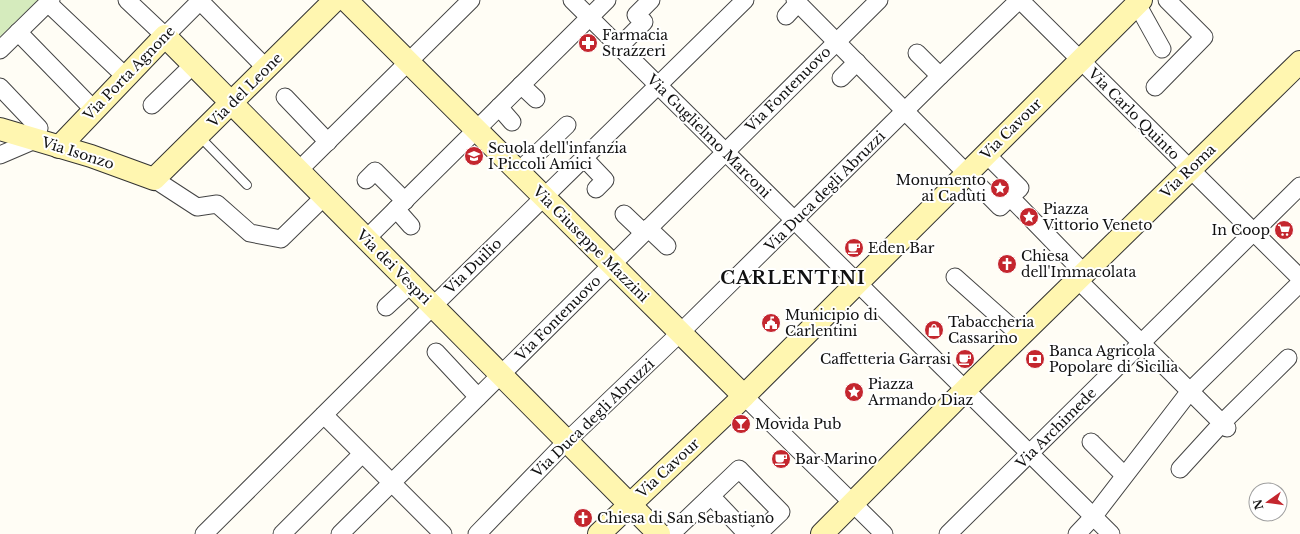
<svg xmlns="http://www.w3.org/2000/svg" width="1300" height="534" font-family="'Libre Baskerville',serif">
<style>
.green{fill:#d5ebbd}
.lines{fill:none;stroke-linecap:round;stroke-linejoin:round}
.lane-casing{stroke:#444;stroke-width:10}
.street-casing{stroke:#444;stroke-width:19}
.secondary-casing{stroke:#333;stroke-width:24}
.lane{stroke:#fff;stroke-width:8}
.street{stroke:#fff;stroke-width:17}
.secondary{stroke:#fff6b0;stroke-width:22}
.labels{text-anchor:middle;stroke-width:4;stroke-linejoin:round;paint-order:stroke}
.poi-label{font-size:14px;fill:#111;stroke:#fff;text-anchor:start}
.street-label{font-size:14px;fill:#111;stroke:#fff}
.district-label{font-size:18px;font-weight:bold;letter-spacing:1px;fill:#111;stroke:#fff}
</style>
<rect width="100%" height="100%" fill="#fffdf5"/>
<polygon class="green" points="0,0 38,0 0,37"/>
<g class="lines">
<g class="lane-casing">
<polyline id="lane" points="199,136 247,185"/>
</g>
<g class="street-casing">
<g id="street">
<polyline points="127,0 165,36 201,0"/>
<polyline points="572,0 1111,534"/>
<polyline points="795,0 1000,207 1020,188 986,154"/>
<polyline points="1020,0 1300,278"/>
<polyline points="200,1 266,68"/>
<polyline points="48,3 126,77"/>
<polyline points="1137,4 1162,49"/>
<polyline points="786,16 798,3"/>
<polyline points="18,32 94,110"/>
<polyline points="619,47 644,22 636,15 651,0"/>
<polyline points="0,50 51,0"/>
<polyline points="917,53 940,76"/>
<polyline points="841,78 857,62"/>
<polyline points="521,85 536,99"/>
<polyline points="0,87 39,128 35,140 0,155"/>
<polyline points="1155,87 1204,37 1167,0"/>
<polyline points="285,97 328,142"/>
<polyline points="152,105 193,65"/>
<polyline points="499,107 512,122"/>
<polyline points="584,158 605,180 596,189"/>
<polyline points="298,171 471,0"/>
<polyline points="518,172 567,125"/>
<polyline points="154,179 197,207 217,204 250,233 281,239 324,197"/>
<polyline points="366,180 375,171 405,201"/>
<polyline points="1010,197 1084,273"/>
<polyline points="396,209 411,226"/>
<polyline points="624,214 644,233"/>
<polyline points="648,228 667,246"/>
<polyline points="366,239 607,0"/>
<polyline points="955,277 1020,335"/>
<polyline points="1077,279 1227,428"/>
<polyline points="386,307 411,284"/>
<polyline points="436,352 478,397"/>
<polyline points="744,396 884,534"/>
<polyline points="324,415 443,534"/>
<polyline points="1091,442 1124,475"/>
<polyline points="1180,469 1222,423 1288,358"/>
<polyline points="711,496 747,534"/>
<polyline points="204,534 433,306 745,0"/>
<polyline points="282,534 362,454"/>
<polyline points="340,534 879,0"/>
<polyline points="477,534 567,441 680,333 940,76 1019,0"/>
<polyline points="671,534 739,469 781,512 758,534"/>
<polyline points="948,534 1300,186"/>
<polyline points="1077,534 1093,517 1190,391 1300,283"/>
</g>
</g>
<g class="secondary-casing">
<g id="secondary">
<polyline points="346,0 744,396"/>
<polyline points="0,129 91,156 154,179 335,0"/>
<polyline points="59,147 165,36 659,534"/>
<polyline points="599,534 737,403 1141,0"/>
<polyline points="822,534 977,378 1300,62"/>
</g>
</g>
<use href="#lane" class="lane"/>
<use href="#street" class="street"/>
<use href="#secondary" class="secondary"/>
</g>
<defs>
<g id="pharmacy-disc" transform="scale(1)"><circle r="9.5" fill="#c4262e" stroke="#fff"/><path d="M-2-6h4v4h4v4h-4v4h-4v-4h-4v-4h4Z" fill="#fff"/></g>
<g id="school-disc" transform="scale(1)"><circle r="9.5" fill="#c4262e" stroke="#fff"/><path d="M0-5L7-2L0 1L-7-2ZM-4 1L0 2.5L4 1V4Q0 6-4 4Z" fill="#fff"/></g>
<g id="sight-disc" transform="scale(1)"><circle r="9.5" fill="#c4262e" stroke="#fff"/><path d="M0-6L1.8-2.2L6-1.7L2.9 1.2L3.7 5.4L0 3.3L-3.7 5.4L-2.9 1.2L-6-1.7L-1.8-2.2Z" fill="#fff"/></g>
<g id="supermarket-disc" transform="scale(1)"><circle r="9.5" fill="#c4262e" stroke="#fff"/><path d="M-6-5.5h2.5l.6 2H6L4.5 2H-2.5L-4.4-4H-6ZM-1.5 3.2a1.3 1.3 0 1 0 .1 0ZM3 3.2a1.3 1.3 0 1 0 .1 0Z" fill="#fff"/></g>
<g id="cafe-disc" transform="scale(1)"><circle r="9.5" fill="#c4262e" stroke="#fff"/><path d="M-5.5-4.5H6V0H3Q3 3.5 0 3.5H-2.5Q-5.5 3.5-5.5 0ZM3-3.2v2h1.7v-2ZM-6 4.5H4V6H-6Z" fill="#fff"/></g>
<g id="church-disc" transform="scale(1)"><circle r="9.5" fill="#c4262e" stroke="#fff"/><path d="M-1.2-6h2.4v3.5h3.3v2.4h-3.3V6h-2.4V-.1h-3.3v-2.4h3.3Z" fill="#fff"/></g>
<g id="civic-disc" transform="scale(1)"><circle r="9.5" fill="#c4262e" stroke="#fff"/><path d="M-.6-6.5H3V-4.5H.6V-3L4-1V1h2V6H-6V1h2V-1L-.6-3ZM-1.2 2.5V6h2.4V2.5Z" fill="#fff"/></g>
<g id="shop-disc" transform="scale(1)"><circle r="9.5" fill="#c4262e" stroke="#fff"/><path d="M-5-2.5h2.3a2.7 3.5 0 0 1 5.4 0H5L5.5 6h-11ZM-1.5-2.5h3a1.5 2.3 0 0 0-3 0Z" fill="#fff"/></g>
<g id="bank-disc" transform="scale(1)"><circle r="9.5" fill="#c4262e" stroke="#fff"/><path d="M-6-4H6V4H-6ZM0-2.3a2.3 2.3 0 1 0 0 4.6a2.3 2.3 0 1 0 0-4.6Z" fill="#fff"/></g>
<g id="bar-disc" transform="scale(1)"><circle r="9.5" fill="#c4262e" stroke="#fff"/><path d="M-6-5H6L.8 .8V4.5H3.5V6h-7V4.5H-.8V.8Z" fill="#fff"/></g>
</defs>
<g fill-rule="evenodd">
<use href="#pharmacy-disc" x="588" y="43"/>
<use href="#school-disc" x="474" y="156"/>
<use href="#sight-disc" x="1000" y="188"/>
<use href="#sight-disc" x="1029" y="217"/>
<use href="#supermarket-disc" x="1284" y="230"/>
<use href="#cafe-disc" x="854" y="248"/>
<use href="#church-disc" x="1007" y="264"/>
<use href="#civic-disc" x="771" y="323"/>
<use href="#shop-disc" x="934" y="330"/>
<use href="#cafe-disc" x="965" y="359"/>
<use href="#bank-disc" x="1035" y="359"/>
<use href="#sight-disc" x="854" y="392"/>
<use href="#bar-disc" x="741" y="424"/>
<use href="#cafe-disc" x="781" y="459"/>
<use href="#church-disc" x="583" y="518"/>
</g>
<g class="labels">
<g class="poi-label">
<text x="602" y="40">Farmacia<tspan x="602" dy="16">Strazzeri</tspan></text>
<text x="488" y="153">Scuola dell'infanzia<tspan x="488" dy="16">I Piccoli Amici</tspan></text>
<text x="986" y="185" text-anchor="end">Monumento<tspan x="986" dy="16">ai Caduti</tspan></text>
<text x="1043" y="214">Piazza<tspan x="1043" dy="16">Vittorio Veneto</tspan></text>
<text x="1270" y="235" text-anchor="end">In Coop</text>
<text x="868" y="253">Eden Bar</text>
<text x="1021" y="261">Chiesa<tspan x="1021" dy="16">dell'Immacolata</tspan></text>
<text x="785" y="320">Municipio di<tspan x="785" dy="16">Carlentini</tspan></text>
<text x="948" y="327">Tabaccheria<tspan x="948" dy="16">Cassarino</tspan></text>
<text x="1049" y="356">Banca Agricola<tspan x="1049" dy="16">Popolare di Sicilia</tspan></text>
<text x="951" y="364" text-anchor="end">Caffetteria Garrasi</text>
<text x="868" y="389">Piazza<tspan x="868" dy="16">Armando Diaz</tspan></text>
<text x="755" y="429">Movida Pub</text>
<text x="795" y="464">Bar Marino</text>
<text x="597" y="523">Chiesa di San Sebastiano</text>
</g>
<g class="street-label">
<text transform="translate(129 73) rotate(-46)" y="5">Via Porta Agnone</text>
<text transform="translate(788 89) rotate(-45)" y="5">Via Fontenuovo</text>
<text transform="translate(245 90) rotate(-45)" y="5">Via del Leone</text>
<text transform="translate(1134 114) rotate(45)" y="5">Via Carlo Quinto</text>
<text transform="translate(1011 129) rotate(-45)" y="5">Via Cavour</text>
<text transform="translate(709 136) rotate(45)" y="5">Via Guglielmo Marconi</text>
<text transform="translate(78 153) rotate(18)" y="5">Via Isonzo</text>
<text transform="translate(1188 171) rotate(-44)" y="5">Via Roma</text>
<text transform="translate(825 191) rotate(-45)" y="5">Via Duca degli Abruzzi</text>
<text transform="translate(591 244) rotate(45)" y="5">Via Giuseppe Mazzini</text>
<text transform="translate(473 266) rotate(-44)" y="5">Via Duilio</text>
<text transform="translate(394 267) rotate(45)" y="5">Via dei Vespri</text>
<text transform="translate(558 318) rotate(-45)" y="5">Via Fontenuovo</text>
<text transform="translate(593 418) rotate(-44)" y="5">Via Duca degli Abruzzi</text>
<text transform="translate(1056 428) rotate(-45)" y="5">Via Archimede</text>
<text transform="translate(668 468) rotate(-43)" y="5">Via Cavour</text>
</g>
<g class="district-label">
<text x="793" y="284">CARLENTINI</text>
</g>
</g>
<g transform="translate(1268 502) rotate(256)"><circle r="19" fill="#ffffff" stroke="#a0a0a0"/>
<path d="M0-3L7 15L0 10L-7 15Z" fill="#c4262e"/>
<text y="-6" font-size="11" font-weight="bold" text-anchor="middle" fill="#111111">N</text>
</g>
</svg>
